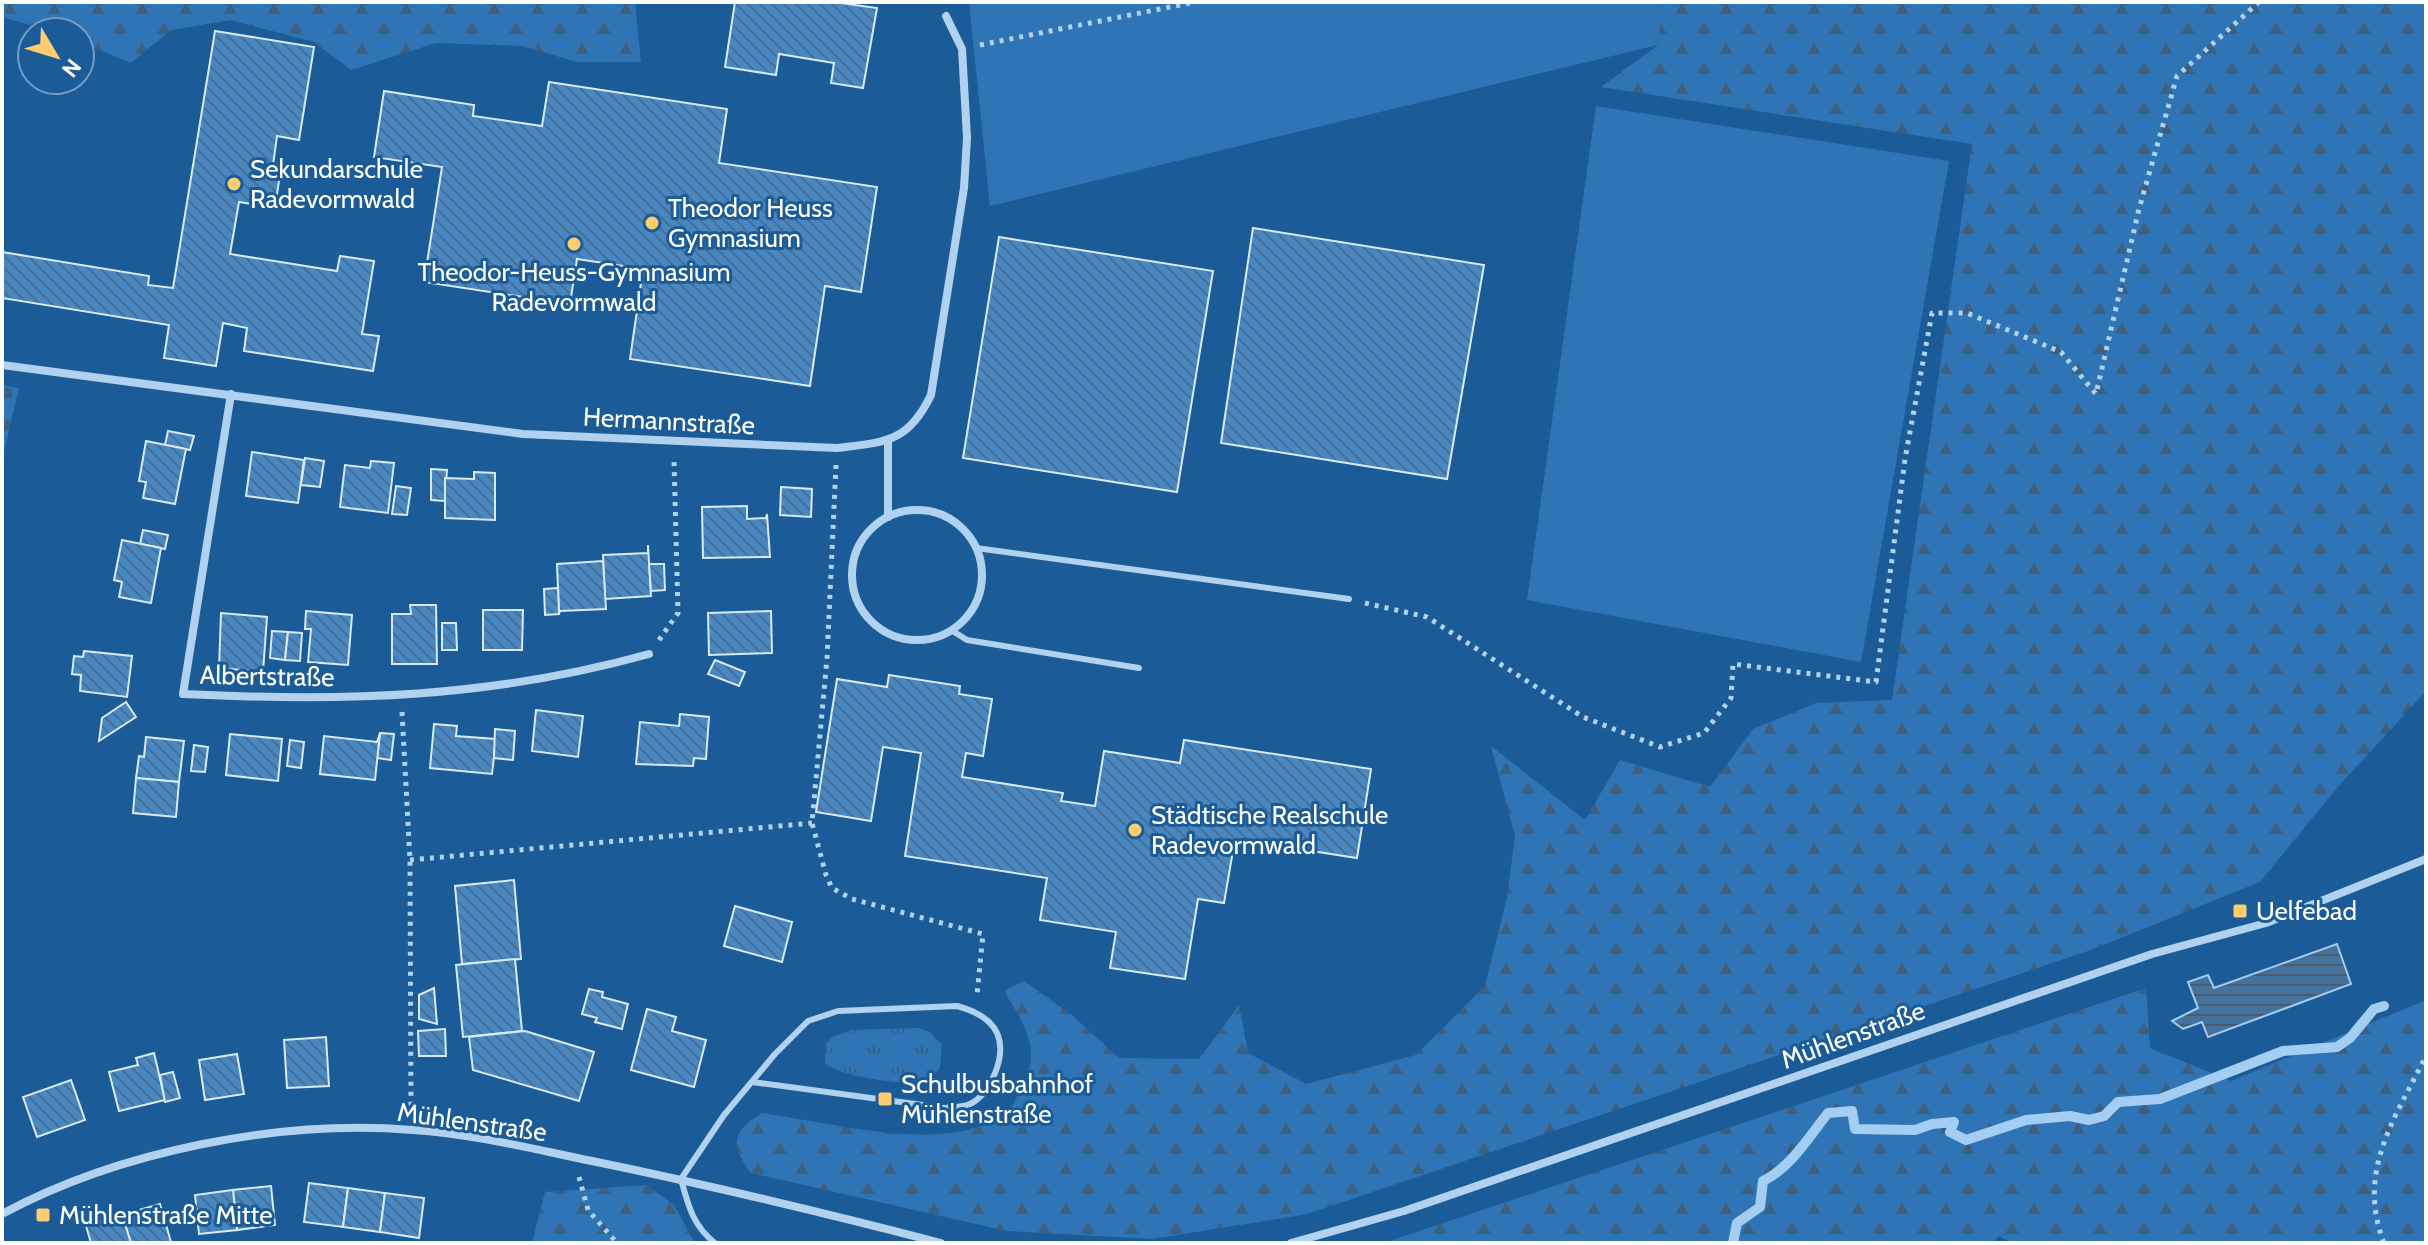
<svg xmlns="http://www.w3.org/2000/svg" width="2428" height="1245" font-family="Cabin,sans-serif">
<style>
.grass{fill:url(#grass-tufts)}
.forest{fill:url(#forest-firs)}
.cemetery{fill:url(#cemetery-stones)}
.green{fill:#2f75b5}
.water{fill:url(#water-rules);stroke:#a3cdf2;stroke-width:2}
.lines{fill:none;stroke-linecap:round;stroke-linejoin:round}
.stream{stroke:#a3cdf2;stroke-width:10}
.building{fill:url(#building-back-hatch);stroke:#d7eafb;stroke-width:2}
.path{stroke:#b0d2f0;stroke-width:5;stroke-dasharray:4 6;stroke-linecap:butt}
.service{stroke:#b0d2f0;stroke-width:6}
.minor{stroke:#b0d2f0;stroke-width:8}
.poi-dot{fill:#ffcc6f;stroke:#1b5b98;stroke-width:3}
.labels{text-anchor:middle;stroke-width:6;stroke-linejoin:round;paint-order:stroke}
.poi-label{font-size:26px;fill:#fff;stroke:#1b5b98;text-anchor:start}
.street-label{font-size:26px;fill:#fff;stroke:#1b5b98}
</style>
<defs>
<pattern id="grass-tufts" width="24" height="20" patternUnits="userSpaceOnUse" patternTransform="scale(2)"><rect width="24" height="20" fill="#2f75b5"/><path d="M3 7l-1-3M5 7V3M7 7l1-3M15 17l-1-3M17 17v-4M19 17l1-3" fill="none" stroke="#3e6080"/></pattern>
<pattern id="forest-firs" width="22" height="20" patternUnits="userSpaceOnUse" patternTransform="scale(2)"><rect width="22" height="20" fill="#2f75b5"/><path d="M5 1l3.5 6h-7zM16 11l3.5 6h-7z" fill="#3e6080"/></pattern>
<pattern id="cemetery-stones" width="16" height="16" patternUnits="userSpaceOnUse" patternTransform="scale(2)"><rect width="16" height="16" fill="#2f75b5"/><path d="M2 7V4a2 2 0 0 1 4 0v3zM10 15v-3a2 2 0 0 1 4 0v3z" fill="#3e6080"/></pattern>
<pattern id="water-rules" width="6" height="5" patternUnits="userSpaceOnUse" patternTransform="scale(2)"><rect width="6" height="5" fill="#45719d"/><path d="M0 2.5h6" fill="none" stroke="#495b6c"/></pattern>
<pattern id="building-back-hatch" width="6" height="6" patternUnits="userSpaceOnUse" patternTransform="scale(2)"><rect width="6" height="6" fill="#4887c0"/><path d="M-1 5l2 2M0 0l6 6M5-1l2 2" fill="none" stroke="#4a6f92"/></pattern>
</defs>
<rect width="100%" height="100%" fill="#1b5b98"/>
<path class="grass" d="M919 1028 930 1032 942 1045 940 1068C936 1073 933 1079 927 1081 910 1087 833 1076 825 1062L826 1043 834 1036 852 1030Z"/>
<g class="forest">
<polygon points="2,2 635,2 641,62 577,62 522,46 436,43 351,70 314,42 230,20 171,30 131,63 80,42 80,32 56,32 2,17"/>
<path d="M1663 2H2426V691L2336 789 2260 882 2088 951 1307 1214 1152 1239 1007 1231 751 1173C730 1145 731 1132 762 1113 828 1122 952 1157 1007 1112 1013 1107 1016 1098 1020 1091 1043 1050 1026 1028 1004 991L1024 981 1073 1016 1119 1058 1199 1059 1239 1005 1248 1053 1306 1084 1416 1055 1485 986 1507 898 1515 836 1491 746 1585 820 1620 760 1710 787 1753 729 1816 703 1892 700 1972 144 1601 87 1658 45Z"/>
<polygon points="2146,988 2150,1048 2231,1081 2426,1000 2426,1243 2013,1243 1998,1236 1994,1243 1384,1243"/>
<polygon points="646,1185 674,1205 695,1243 532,1243 545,1192"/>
</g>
<polygon class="cemetery" points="2,385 19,388 2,460"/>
<g class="green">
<polygon points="969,2 1663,2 1658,45 990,206"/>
<polygon points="1596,106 1949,161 1861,662 1527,600"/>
</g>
<polygon class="water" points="2337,944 2351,984 2208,1037 2202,1022 2183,1029 2172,1021 2198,1008 2188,982 2208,975 2214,988"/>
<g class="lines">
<path class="stream" d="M1733 1243 1737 1223 1760 1207 1763 1181C1790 1168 1808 1138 1828 1113L1852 1111 1855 1129 1915 1130 1932 1124 1954 1122 1950 1132 1966 1140 2026 1120 2070 1116 2089 1120 2104 1116 2118 1102 2160 1099 2283 1051 2337 1047 2350 1038 2374 1009 2384 1006"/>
</g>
<g class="building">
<polygon points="735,2 834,2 877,8 863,88 831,83 834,63 779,54 776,75 725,67"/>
<polygon points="215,31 314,47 299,140 277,136 273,165 281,167 275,208 239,202 230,254 337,271 340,256 374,261 362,334 379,336 373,371 244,351 247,328 223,323 216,366 164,358 169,325 2,298 2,252 149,276 148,285 173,288"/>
<polygon points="549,82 727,109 719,163 877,187 861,292 825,286 810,386 630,359 643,269 577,259 570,304 424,282 442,167 374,157 384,91 474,105 473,116 542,126"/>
<polygon points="1253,228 1484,265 1447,479 1221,443"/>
<polygon points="999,237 1213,271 1177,492 963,458"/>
<polygon points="168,431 194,436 190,450 165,445"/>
<polygon points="146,441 186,449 175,504 143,498 146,482 139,481"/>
<polygon points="252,452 304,460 298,503 246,496"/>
<polygon points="305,458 324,461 320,487 301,485"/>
<polygon points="371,461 394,463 388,513 340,507 345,465 370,468"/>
<polygon points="431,469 447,470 445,501 431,500"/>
<polygon points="474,472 495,473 495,520 445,518 445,478 474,479"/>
<polygon points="396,486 411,488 407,515 392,514"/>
<polygon points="781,487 812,489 811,517 780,515"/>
<polygon points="747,506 747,519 766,518 767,514 770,557 703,558 702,507"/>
<polygon points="143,530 168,535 165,549 140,544"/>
<polygon points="122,540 161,548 151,603 119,597 122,582 114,580"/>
<polygon points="648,545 651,596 605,599 603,555 648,553"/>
<polygon points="603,561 606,609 560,611 559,614 557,564"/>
<polygon points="649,564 664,564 665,590 651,591"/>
<polygon points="558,588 559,614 545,615 544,589"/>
<polygon points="410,605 436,605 437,664 392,664 392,614 411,614"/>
<polygon points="483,610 523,610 522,650 483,650"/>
<polygon points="306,611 352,615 348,665 308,662 311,629 305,629"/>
<polygon points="771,611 772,653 709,655 708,613"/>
<polygon points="221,613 267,617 263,672 219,668"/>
<polygon points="442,623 456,623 457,650 442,650"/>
<polygon points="272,631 288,632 285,660 270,658"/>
<polygon points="288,632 302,633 300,661 285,660"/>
<polygon points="84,651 132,656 127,697 80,691 81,675 72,674 74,656 83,657"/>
<polygon points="715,660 745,672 739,686 708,674"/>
<polygon points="889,675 960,686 959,694 992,699 983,756 966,753 962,777 1063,793 1061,801 1095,806 1104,751 1180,763 1184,740 1371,769 1357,858 1235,839 1224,903 1198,899 1185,979 1110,968 1116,932 1040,920 1047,878 905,856 921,753 883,747 871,821 816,812 837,679 887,687"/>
<polygon points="126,702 136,717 99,741 102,718"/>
<polygon points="536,710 583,716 578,757 532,751"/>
<polygon points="680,714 709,717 706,759 694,758 693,766 636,764 640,722 679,726"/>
<polygon points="434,724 457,726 456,736 496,739 492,774 430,768"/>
<polygon points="495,729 515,731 513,760 494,758"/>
<polygon points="380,733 394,734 391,760 377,758"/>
<polygon points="380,733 375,780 320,774 324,736 377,742"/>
<polygon points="230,734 282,739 278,781 226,775"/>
<polygon points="146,737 184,741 179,782 136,778 139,756 144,757"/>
<polygon points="290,740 304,742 301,768 287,766"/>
<polygon points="194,745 208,747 205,772 191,771"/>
<polygon points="136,778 179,782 176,817 133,813"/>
<polygon points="514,880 521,959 462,964 455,886"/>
<polygon points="735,906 792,922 782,962 724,946"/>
<polygon points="515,959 522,1031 463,1037 456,965"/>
<polygon points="434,988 437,1024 419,1019 419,995"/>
<polygon points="589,989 603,992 602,997 628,1004 622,1029 595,1022 597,1018 582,1014"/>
<polygon points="647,1009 676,1017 672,1031 706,1040 694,1087 631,1070"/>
<polygon points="445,1029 446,1056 419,1056 418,1031"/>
<polygon points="525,1031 594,1052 579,1101 473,1070 469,1037"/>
<polygon points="326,1037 329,1086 287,1088 284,1040"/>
<polygon points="154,1053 165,1100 119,1111 109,1072 138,1065 136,1058"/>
<polygon points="237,1054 244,1094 205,1100 199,1060"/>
<polygon points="173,1072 180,1098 165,1102 160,1075"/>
<polygon points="71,1080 85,1120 37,1137 23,1097"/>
<polygon points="309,1183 348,1188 343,1227 304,1222"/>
<polygon points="271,1186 275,1225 237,1230 233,1190"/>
<polygon points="348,1188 385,1193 380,1232 343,1227"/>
<polygon points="233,1190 237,1230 199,1234 195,1195"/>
<polygon points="385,1193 424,1198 419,1238 380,1232"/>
<polygon points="160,1204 171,1242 131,1243 122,1215"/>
<polygon points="122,1215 131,1243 91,1243 86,1226"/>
</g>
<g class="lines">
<g class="path">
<polyline points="980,45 1195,2"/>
<polyline points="836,465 827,658 812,823 826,875 832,888 852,899 983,934 977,995"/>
<polyline points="1365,603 1427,617 1583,717 1660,747 1704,733 1731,698 1733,664 1876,682 1905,459 1932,313 1967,313 2061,352 2096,394 2139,209 2177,76 2259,2"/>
<polyline points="659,640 678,613 674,459"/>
<polyline points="402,712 410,860 411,1110"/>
<polyline points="410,860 812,823"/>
<polyline points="579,1177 588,1210 617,1243"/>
<path d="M2384 1243C2356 1172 2395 1118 2426 1056"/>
</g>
<g class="service">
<polyline points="976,548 1349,599"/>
<polyline points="951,630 967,640 1139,668"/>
<path d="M715 1243C693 1226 688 1205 681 1179L724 1115 775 1054 808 1021 838 1011 957 1006C972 1010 990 1018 997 1033 1007 1055 991 1094 970 1104 964 1107 952 1107 945 1108L752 1082"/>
</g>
<g class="minor">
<path d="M2 365 523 434 837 448C885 442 908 443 931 395L964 188 967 138 962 49 946 16"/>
<path d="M231 394 183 694C346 702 491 698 649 654"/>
<polyline points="888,441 888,517"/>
<circle cx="917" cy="575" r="65"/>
<path d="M2 1214C119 1151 280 1119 413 1130 473 1134 533 1149 592 1161 709 1185 825 1213 941 1243"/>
<polyline points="1291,1243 1404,1211 2152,954 2266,923 2426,859"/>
</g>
</g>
<g class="poi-dot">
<circle cx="234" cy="184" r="8"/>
<circle cx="652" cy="223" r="8"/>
<circle cx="574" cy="244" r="8"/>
<circle cx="1135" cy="830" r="8"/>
<rect x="2232" y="903" width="16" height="16" rx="4"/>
<rect x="877" y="1091" width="16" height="16" rx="4"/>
<rect x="35" y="1207" width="16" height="16" rx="4"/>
</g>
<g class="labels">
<g class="poi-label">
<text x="250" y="178">Sekundarschule<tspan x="250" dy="30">Radevormwald</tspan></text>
<text x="668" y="217">Theodor Heuss<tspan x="668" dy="30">Gymnasium</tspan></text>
<text x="574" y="281" text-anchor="middle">Theodor-Heuss-Gymnasium<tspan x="574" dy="30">Radevormwald</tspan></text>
<text x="1151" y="824">Städtische Realschule<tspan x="1151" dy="30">Radevormwald</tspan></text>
<text x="2256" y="920">Uelfebad</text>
<text x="901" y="1093">Schulbusbahnhof<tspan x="901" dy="30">Mühlenstraße</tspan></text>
<text x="59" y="1224">Mühlenstraße Mitte</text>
</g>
<g class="street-label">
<text transform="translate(669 421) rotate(3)" y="9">Hermannstraße</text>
<text transform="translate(267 676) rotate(1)" y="9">Albertstraße</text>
<text transform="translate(1853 1035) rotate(-20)" y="9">Mühlenstraße</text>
<text transform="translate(472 1122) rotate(8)" y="9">Mühlenstraße</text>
</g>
</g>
<rect width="2428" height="1245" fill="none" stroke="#ffffff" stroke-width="8"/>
<g transform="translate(56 56) rotate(128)"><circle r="38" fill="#1b5b98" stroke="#769dc1" stroke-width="2"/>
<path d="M0-6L14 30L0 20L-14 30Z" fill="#ffcc6f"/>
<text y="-12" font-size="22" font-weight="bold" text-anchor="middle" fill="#ffffff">N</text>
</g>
</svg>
